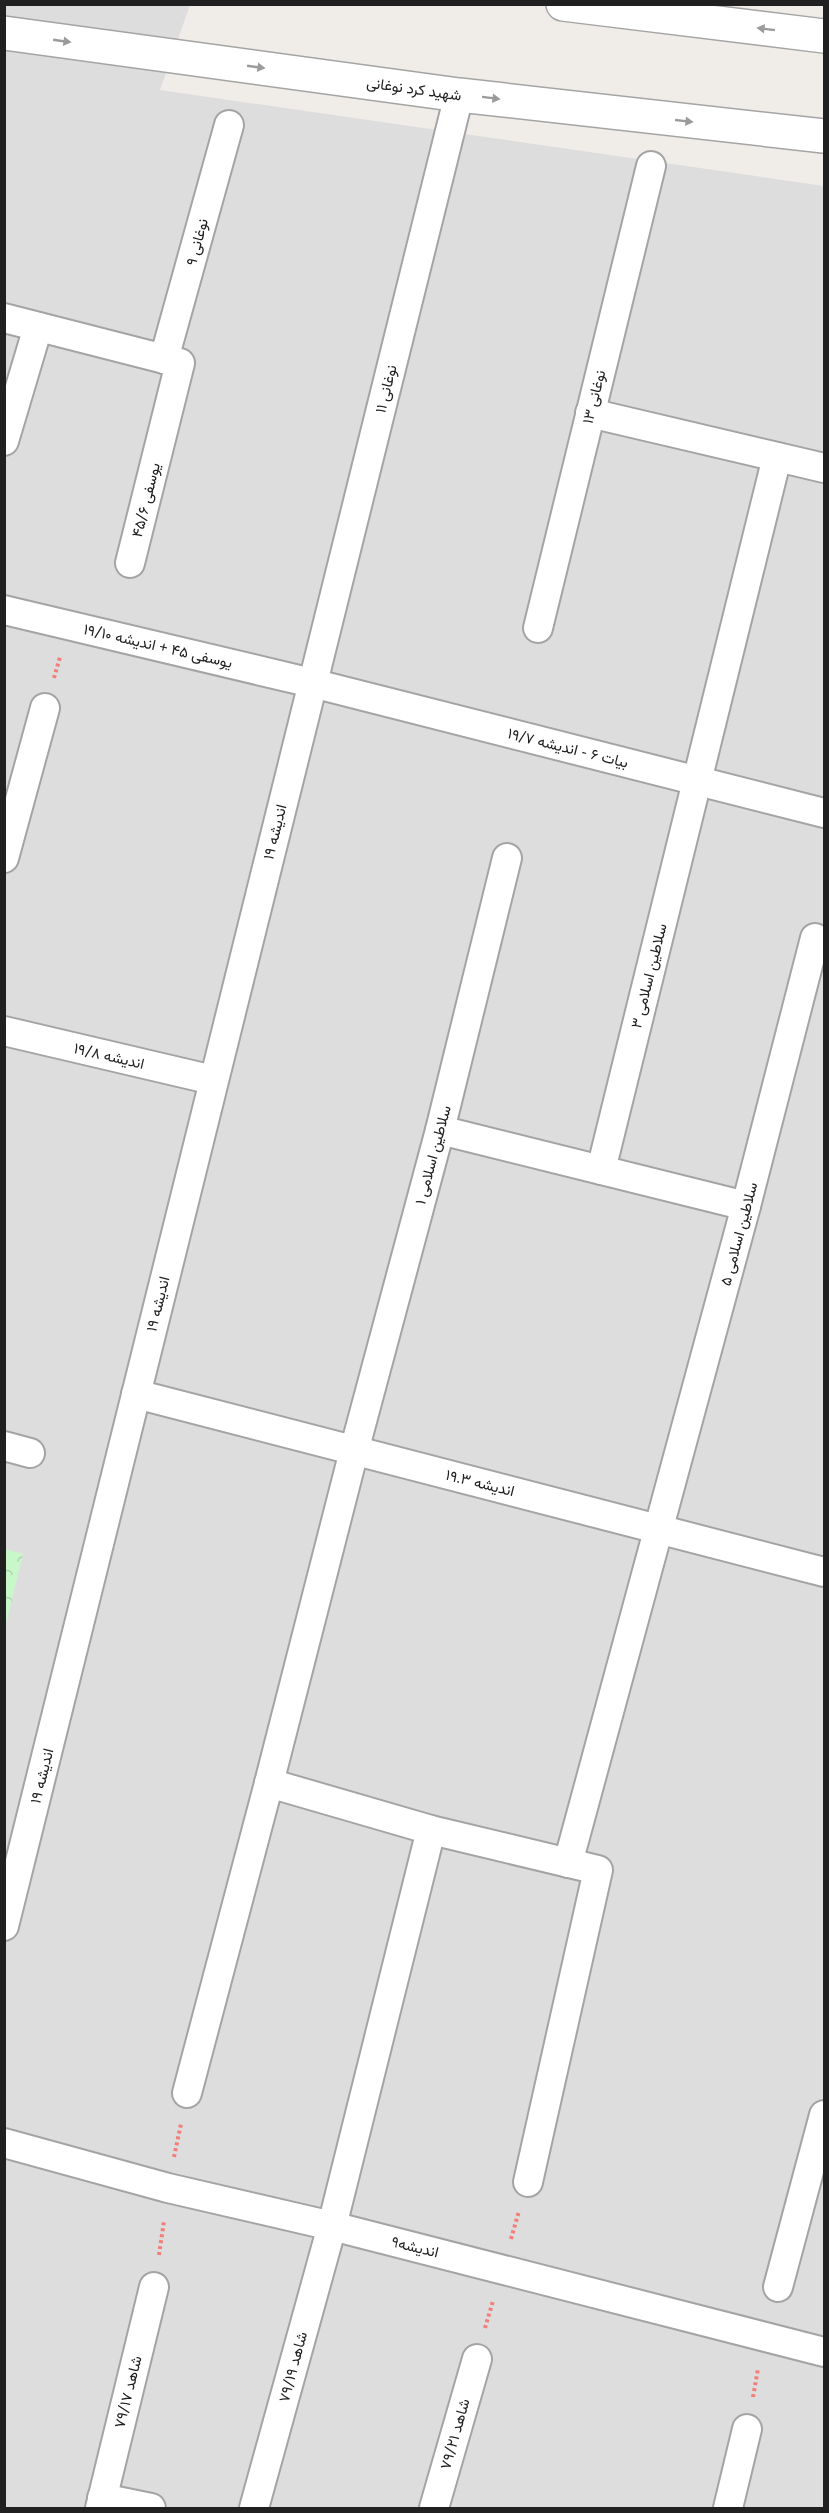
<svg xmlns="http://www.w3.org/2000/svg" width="829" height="2513" font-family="'Varela Round',Vazirmatn,sans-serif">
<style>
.residential{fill:#deddde}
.park{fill:url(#park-crowns)}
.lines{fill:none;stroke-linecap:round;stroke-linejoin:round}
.minor-casing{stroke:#a4a4a4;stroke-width:32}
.tertiary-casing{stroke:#a4a4a4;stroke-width:36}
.path{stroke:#f27e77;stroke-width:4;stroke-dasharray:3 3;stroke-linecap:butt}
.minor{stroke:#fff;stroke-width:28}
.tertiary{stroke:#fff;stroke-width:33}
.oneway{fill:#9b9b9b}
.labels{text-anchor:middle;stroke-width:4.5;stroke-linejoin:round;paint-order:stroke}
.street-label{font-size:15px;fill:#202020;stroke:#fff}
</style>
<defs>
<pattern id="park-crowns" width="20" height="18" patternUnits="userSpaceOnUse" patternTransform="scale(1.5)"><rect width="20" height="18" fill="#c8f7ca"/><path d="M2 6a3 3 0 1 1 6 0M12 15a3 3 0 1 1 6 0" fill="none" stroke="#acd3ad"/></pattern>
</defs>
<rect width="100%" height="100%" fill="#f0ede8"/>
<polygon class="residential" points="5,5 190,5 160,90 824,186 824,2508 5,2508"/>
<polygon class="park" points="5,1549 23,1554 5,1628 4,1549"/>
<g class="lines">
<g class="minor-casing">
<g id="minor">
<polyline points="4,318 180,363 130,563"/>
<polyline points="164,359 229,125"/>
<polyline points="590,413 824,468"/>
<polyline points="4,441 38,327"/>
<polyline points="4,610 312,683 824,813"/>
<polyline points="538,628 651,166"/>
<polyline points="4,858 45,708"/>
<polyline points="4,1031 213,1080"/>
<polyline points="440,1130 746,1206"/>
<polyline points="601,1170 777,457"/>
<polyline points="136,1394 824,1572"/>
<polyline points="4,1446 30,1453"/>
<polyline points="269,1783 431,1830 598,1870 528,2182"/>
<polyline points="568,1863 746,1206 815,938"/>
<polyline points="4,1926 459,95"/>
<polyline points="187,2093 269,1783 354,1451 440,1130 507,858"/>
<polyline points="4,2143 168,2188 332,2226 824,2352"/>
<polyline points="778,2287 824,2115"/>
<polyline points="102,2498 151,2508"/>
<polyline points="100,2508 154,2287"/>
<polyline points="254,2508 332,2226 431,1830"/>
<polyline points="434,2508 477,2359"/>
<polyline points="728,2508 747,2429"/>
</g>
</g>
<g class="tertiary-casing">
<g id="tertiary">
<polyline points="563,4 824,36"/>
<polyline points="4,33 459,95 824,136"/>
</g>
</g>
<g class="path">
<polyline points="54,678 60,657"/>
<polyline points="174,2157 181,2124"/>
<polyline points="511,2239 519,2211"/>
<polyline points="159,2255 164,2221"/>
<polyline points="485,2328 493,2301"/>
<polyline points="753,2397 758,2369"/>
</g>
<use href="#minor" class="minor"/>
<use href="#tertiary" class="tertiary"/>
</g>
<defs><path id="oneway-solid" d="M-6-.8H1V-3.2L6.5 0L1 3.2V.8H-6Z" transform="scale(1.5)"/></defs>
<g class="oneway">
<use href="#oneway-solid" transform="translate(766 29) rotate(-173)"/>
<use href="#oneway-solid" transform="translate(62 41) rotate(8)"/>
<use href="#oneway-solid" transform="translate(256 67) rotate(8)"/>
<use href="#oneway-solid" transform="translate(491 98) rotate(7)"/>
<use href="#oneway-solid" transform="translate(684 121) rotate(6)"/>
</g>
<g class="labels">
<g class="street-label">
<text transform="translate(414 89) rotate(8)" y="5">شهید کرد نوغانی</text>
<text transform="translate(197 242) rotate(-75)" y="5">نوغانی ۹</text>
<text transform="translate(386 389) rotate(-76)" y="5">نوغانی ۱۱</text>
<text transform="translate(594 397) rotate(-76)" y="5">نوغانی ۱۳</text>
<text transform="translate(146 500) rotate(-76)" y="5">یوسفی ۴۵/۶</text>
<text transform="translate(158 646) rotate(13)" y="5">یوسفی ۴۵ + اندیشه ۱۹/۱۰</text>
<text transform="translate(568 748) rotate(14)" y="5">بیات ۶ - اندیشه ۱۹/۷</text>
<text transform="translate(275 832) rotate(-76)" y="5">اندیشه ۱۹</text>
<text transform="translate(649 976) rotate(-76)" y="5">سلاطین اسلامی ۳</text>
<text transform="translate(109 1056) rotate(13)" y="5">اندیشه ۱۹/۸</text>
<text transform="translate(433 1155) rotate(-75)" y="5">سلاطین اسلامی ۱</text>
<text transform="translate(739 1234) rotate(-75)" y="5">سلاطین اسلامی ۵</text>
<text transform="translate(158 1304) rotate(-76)" y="5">اندیشه ۱۹</text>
<text transform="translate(480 1483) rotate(14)" y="5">اندیشه ۱۹.۳</text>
<text transform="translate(42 1776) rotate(-76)" y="5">اندیشه ۱۹</text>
<text transform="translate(415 2247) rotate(14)" y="5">اندیشه۹</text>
<text transform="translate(293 2367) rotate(-75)" y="5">شاهد ۷۹/۱۹</text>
<text transform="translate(128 2392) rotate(-76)" y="5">شاهد ۷۹/۱۷</text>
<text transform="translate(455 2434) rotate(-74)" y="5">شاهد ۷۹/۲۱</text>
</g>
</g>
<rect width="829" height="2513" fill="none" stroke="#202020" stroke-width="12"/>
</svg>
